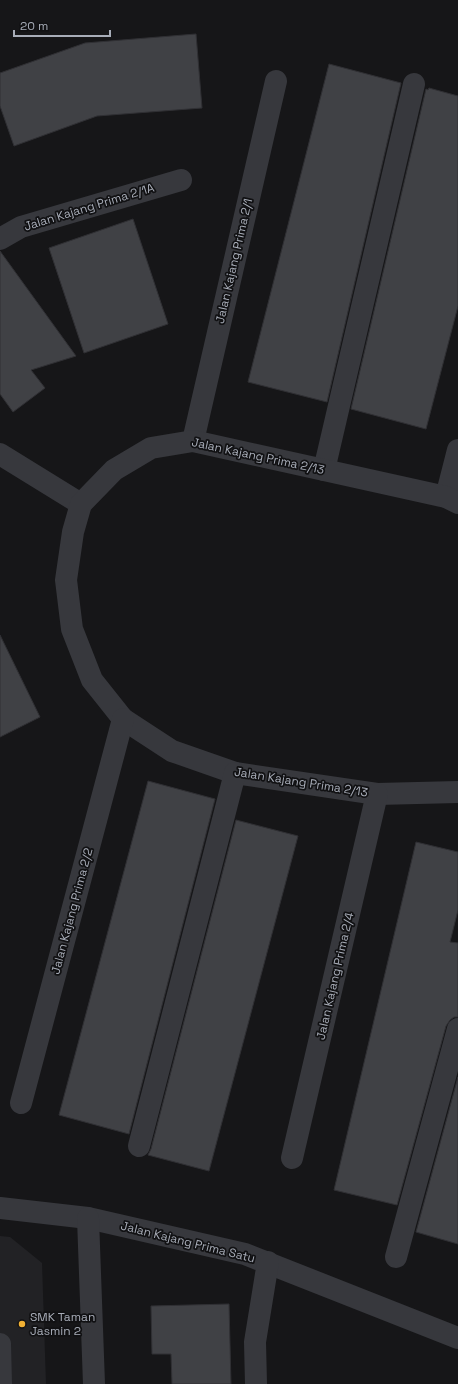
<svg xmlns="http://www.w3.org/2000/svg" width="458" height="1384" font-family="'Space Grotesk',sans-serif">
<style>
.built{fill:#222225}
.building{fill:#404145;stroke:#303034}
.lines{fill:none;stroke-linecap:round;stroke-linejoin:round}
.minor{stroke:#37383d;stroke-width:22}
.poi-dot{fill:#f2b134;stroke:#111113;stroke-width:1.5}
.labels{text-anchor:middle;stroke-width:3.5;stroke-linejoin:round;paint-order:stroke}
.street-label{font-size:12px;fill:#a8adb8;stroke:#111113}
.poi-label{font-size:12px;fill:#a8adb8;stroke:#111113;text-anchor:start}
</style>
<rect width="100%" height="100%" fill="#161618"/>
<polygon class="built" points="0,1236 10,1237 42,1263 46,1384 0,1384"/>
<g class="building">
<polygon points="196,34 202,108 97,116 14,146 0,106 0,73 85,43"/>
<polygon points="329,64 401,83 327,402 248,382"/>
<polygon points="429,88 458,96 458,306 426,429 351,409 426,89 428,90"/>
<polygon points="133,219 168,324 84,353 49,248"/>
<polygon points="0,251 76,356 31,370 45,388 13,412 0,394"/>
<polygon points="0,635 40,717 0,737"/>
<polygon points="148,781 215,799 129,1134 59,1115"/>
<polygon points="236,820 298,836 209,1171 148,1155 151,1149"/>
<polygon points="416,842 458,852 458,910 450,942 458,943 458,1017 454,1017 450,1020 446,1026 397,1205 334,1190"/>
<polygon points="458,1077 458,1244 416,1232"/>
<polygon points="229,1304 231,1384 172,1384 171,1354 152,1354 151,1306"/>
</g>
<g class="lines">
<g class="minor">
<polyline points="0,239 21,227 181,180"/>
<polyline points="193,441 276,81"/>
<polyline points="0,454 81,504"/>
<polyline points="324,470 414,84"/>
<polyline points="446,497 458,450"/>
<polyline points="458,503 446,497 193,441 151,448 114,470 81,504 73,532 66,580 72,629 92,680 123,719 172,751 235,773 377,794 458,792"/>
<polyline points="21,1103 123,719"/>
<polyline points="139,1146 235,773"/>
<polyline points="292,1158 377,794"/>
<polyline points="0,1208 88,1218 245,1254 458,1338"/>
<polyline points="88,1218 94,1384"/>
<polyline points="396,1257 458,1029"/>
<polyline points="0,1344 1,1384"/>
<polyline points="256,1384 255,1342 268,1262"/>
</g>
</g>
<circle class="poi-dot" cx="22" cy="1324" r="4"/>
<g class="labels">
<g class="street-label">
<text transform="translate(89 207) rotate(-17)" y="4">Jalan Kajang Prima 2/1A</text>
<text transform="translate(234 261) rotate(-77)" y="4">Jalan Kajang Prima 2/1</text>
<text transform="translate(258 456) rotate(12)" y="4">Jalan Kajang Prima 2/13</text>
<text transform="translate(301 782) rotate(9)" y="4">Jalan Kajang Prima 2/13</text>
<text transform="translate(72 911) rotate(-75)" y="4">Jalan Kajang Prima 2/2</text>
<text transform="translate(335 976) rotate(-77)" y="4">Jalan Kajang Prima 2/4</text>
<text transform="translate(188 1242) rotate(14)" y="4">Jalan Kajang Prima Satu</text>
</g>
<g class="poi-label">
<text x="30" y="1321">SMK Taman<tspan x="30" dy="14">Jasmin 2</tspan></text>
</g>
</g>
<path d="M14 30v6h96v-6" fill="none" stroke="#a8adb8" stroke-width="2"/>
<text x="20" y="30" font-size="12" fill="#a8adb8" stroke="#111113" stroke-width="3" paint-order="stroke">20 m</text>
</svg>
